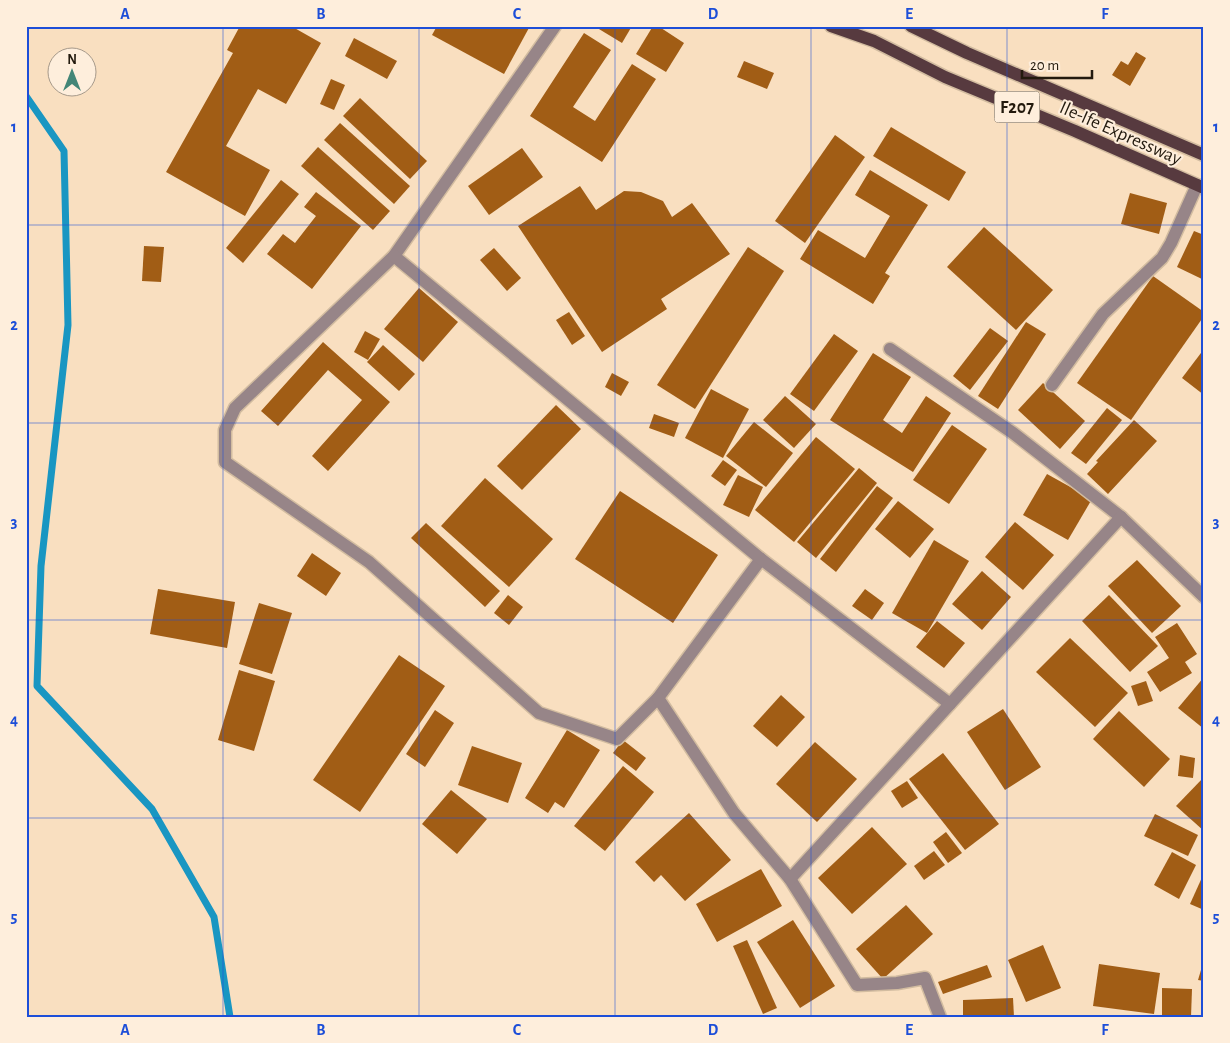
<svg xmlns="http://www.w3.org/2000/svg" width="1230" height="1043" font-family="'Alegreya Sans',sans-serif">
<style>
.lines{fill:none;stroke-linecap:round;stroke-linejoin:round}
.stream{stroke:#1996c2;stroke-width:7}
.building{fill:#a15d15}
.minor-casing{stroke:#d2bca0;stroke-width:15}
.major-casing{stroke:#d2bca0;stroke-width:15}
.minor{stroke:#978588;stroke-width:12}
.major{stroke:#573a3f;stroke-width:12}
.grid{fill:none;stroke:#1d4ed8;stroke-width:1;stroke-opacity:0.55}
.labels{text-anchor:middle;stroke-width:4;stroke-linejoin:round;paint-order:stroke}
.shield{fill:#feeedc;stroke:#655a4c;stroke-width:1}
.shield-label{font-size:18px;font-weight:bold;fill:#231a0e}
.street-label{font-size:19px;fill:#231a0e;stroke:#feeedc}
.neatline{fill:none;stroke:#1d4ed8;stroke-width:2}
.grid-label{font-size:16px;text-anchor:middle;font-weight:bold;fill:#1d4ed8}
</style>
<rect width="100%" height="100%" fill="#f9dfc0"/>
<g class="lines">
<polyline class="stream" points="26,96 64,151 68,325 41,566 37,686 152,809 214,917 230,1017"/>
</g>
<g class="building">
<polygon points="240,26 291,26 321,43 286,104 258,89 226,146 270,170 245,216 166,172 233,53 227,50"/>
<polygon points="437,26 530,26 504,74 432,35"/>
<polygon points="594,26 632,26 622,43"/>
<polygon points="653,26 658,26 684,43 666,72 636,54"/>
<polygon points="584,33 611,50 573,107 595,121 632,64 656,79 602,162 530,116"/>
<polygon points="354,38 397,61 387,79 345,56"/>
<polygon points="1136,52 1146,58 1130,86 1112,75 1121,61 1128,65"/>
<polygon points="744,61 774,73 767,89 737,77"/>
<polygon points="331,79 345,85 334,110 320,104"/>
<polygon points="360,98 427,161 410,179 343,116"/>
<polygon points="340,123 410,186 394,204 324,140"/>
<polygon points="891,127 966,172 949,201 873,156"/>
<polygon points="835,135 865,157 805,243 775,221"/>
<polygon points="318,147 390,211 373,230 301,166"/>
<polygon points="522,148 543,177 489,215 468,186"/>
<polygon points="870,170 928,205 885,273 890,276 873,304 800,259 818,230 865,258 890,216 855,195"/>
<polygon points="281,180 299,194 243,263 226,248"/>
<polygon points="580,186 596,210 624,191 641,192 663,201 672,217 692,203 730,254 661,299 667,309 602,352 518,226"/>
<polygon points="316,192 361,226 312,289 267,254 283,234 295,243 316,216 304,207"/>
<polygon points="1130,193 1167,203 1159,234 1121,224"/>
<polygon points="984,227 1053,290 1016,330 947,267"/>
<polygon points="1194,231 1204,235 1204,280 1177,267"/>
<polygon points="144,246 164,247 161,282 142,281"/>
<polygon points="748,247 784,271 695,409 657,385"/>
<polygon points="494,248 521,278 507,291 480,260"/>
<polygon points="1153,276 1204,312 1204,316 1131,420 1077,383"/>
<polygon points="419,288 458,322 423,362 384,329"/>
<polygon points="569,312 585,336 572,345 556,320"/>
<polygon points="1026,322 1046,334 998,409 978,396"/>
<polygon points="990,328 1008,341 970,390 953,376"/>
<polygon points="365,331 380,339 368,360 354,352"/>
<polygon points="834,334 858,351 814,411 790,394"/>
<polygon points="323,342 390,402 328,471 312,456 362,400 328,370 278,426 261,411"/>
<polygon points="383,345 415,374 399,391 367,362"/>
<polygon points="1204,349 1204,395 1182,378"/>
<polygon points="873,353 911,377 883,420 902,433 926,396 951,413 913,472 830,420"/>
<polygon points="612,373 629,382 621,396 605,387"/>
<polygon points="1043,383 1085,421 1060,449 1018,410"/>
<polygon points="711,389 749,409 723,458 685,438"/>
<polygon points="785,396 816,424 794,448 763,420"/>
<polygon points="556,405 581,429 522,490 497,466"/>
<polygon points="1107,408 1122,420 1086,464 1071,453"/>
<polygon points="654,414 679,423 674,437 649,428"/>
<polygon points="1134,420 1157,441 1108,494 1087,474 1098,462 1096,461"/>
<polygon points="754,422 793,453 766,487 726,456"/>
<polygon points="952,425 987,449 949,504 913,480"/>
<polygon points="816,437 855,469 794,542 755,510"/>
<polygon points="723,460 737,470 725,486 711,476"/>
<polygon points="859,468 877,483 816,558 797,542"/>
<polygon points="1047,474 1092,499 1068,540 1023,515"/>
<polygon points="738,475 763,487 749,517 723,505"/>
<polygon points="485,478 553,539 509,587 441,526"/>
<polygon points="877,486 893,498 836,572 820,559"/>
<polygon points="620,491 718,555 673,623 575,559"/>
<polygon points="898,501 934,529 910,558 875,529"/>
<polygon points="1015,522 1054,555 1023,590 985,557"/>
<polygon points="426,523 500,591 485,607 411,538"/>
<polygon points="934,540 969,561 927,633 892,613"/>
<polygon points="312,553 341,573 326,596 297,576"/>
<polygon points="1137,560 1181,606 1152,633 1108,586"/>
<polygon points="982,571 1011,597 982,630 952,604"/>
<polygon points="158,589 235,602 227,648 150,634"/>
<polygon points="865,589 884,603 872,620 852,606"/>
<polygon points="508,595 523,607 509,625 494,613"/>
<polygon points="1109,595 1158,646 1130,672 1082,621"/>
<polygon points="259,603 292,613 272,674 239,664"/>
<polygon points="937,621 965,643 944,668 916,647"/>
<polygon points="1177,623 1197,654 1185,662 1192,673 1160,692 1147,672 1169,658 1155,637"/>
<polygon points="1070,638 1128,693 1095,727 1036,672"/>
<polygon points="399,655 445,686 360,812 313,780"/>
<polygon points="239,670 275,681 254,751 218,740"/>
<polygon points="1204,677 1204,729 1178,708"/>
<polygon points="1146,681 1153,701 1138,706 1131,686"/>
<polygon points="781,695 805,717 777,747 753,726"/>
<polygon points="1003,709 1041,767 1005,790 967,732"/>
<polygon points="435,710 454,723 425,767 406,754"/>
<polygon points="1119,711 1170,759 1144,787 1093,739"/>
<polygon points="567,730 600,750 564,808 555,802 548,813 525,798"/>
<polygon points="623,740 646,758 636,771 613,753"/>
<polygon points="815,742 857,779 817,822 776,784"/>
<polygon points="472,746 522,763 508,803 458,785"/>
<polygon points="943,753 999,824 965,850 909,779"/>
<polygon points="1180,755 1195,758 1193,778 1178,776"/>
<polygon points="623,766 654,792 605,851 574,826"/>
<polygon points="1204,777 1204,831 1176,806"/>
<polygon points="907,781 918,798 902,808 891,791"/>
<polygon points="451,790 487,819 457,854 422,824"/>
<polygon points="689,813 731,860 685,901 661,875 654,882 635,862"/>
<polygon points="1155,814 1198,835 1188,856 1144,836"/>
<polygon points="872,827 907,864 852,914 818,878"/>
<polygon points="946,832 962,853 948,863 933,842"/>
<polygon points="934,851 945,865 924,880 914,866"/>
<polygon points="1172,852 1196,865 1179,899 1154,885"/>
<polygon points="761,869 782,906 717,942 696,904"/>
<polygon points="1204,873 1204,910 1190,904"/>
<polygon points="906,905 933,934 883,979 856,949"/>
<polygon points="793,920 835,986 800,1008 757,942"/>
<polygon points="747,940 777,1008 763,1014 733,946"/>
<polygon points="1043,945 1061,988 1026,1002 1008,960"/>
<polygon points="1204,960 1204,981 1198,980"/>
<polygon points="1099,964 1160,973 1154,1014 1093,1006"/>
<polygon points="987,965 992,977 943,994 938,982"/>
<polygon points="1162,988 1192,989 1191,1017 1162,1017"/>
<polygon points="1013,998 1014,1017 963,1017 963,1000"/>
</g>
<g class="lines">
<g class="minor-casing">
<g id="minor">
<polyline points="555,26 394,256 235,408 225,430 225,462 369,562 539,713 617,739 658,698 761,559"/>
<polyline points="394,256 761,559 950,704"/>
<polyline points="890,349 1013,433 1121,517 1204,597"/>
<polyline points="1052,385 1103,314 1162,258 1171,243 1197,185"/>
<polyline points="658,698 734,813 790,879 857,985 897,983 925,978 940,1017"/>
<polyline points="790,879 1121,517"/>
</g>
</g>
<g class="major-casing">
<g id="major">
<polyline points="831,26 874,41 945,77 1075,131 1204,188"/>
<polyline points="911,26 967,53 1204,155"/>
</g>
</g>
<use href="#minor" class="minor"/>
<use href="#major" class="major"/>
</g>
<path class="grid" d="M223 26V1017M419 26V1017M615 26V1017M811 26V1017M1007 26V1017M26 225H1204M26 423H1204M26 620H1204M26 818H1204"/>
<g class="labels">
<rect class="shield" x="994.5" y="91.5" width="45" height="31" rx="4"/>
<g class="shield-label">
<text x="1017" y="113">F207</text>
</g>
<g class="street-label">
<text transform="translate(1121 132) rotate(24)" y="7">Ile-Ife Expressway</text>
</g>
</g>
<rect width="1230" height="1043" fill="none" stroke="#feeedc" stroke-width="55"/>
<g transform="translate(72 72)"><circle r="24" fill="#feeedc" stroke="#a6998a"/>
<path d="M0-4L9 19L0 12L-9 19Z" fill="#438677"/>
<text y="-8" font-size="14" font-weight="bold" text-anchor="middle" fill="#231a0e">N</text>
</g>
<path d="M1022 70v8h70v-8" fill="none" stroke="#231a0e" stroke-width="2.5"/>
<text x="1030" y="70" font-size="15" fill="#231a0e" stroke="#feeedc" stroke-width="4" paint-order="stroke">20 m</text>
<rect x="28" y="28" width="1174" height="988" class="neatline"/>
<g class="grid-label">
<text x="125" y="19">A</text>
<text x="321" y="19">B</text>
<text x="517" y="19">C</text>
<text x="713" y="19">D</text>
<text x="909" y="19">E</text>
<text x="1105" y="19">F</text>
<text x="14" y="132">1</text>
<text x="1216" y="132">1</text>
<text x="14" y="330">2</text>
<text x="1216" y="330">2</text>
<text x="14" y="527">3</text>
<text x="1216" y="527">3</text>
<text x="14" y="725">4</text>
<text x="1216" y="725">4</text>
<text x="14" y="922">5</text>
<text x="1216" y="922">5</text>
<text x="125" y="1035">A</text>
<text x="321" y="1035">B</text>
<text x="517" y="1035">C</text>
<text x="713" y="1035">D</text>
<text x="909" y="1035">E</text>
<text x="1105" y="1035">F</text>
</g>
</svg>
